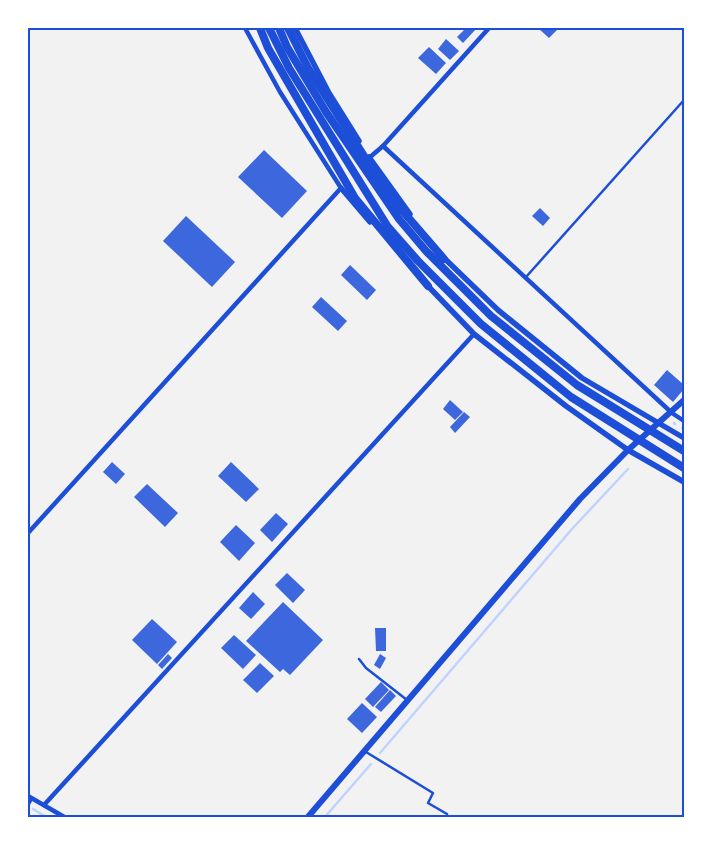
<svg xmlns="http://www.w3.org/2000/svg" width="712" height="845" font-family="'DejaVu Sans',sans-serif">
<style>
.lines{fill:none;stroke-linecap:round;stroke-linejoin:round}
.stream{stroke:#bfd3fe;stroke-width:2.5}
.building{fill:#3d67dc}
.service{stroke:#1d4ed8;stroke-width:2.5}
.minor{stroke:#1d4ed8;stroke-width:4.5}
.tertiary{stroke:#1d4ed8;stroke-width:5.5}
.secondary{stroke:#1d4ed8;stroke-width:6}
.trunk{stroke:#1d4ed8;stroke-width:8}
.neatline{fill:none;stroke:#1d4ed8;stroke-width:2}
</style>
<rect width="100%" height="100%" fill="#f2f2f2"/>
<g class="lines">
<g class="stream">
<polyline points="674,423 675,424"/>
<polyline points="682,428 684,429"/>
<polyline points="380,753 572,529 628,469"/>
<polyline points="33,809 48,818"/>
<polyline points="324,818 371,764"/>
</g>
</g>
<g class="building">
<polygon points="466,28 477,28 463,43 457,37"/>
<polygon points="538,28 554,28 557,30 549,38"/>
<polygon points="446,39 459,51 450,60 438,49"/>
<polygon points="429,47 446,63 436,74 418,58"/>
<polygon points="264,150 307,191 282,218 238,177"/>
<polygon points="540,208 550,218 543,226 532,216"/>
<polygon points="186,216 235,262 212,287 163,241"/>
<polygon points="350,265 376,290 367,300 341,275"/>
<polygon points="321,297 347,321 338,331 312,307"/>
<polygon points="667,370 684,385 684,389 673,402 654,385"/>
<polygon points="450,400 463,412 455,420 443,409"/>
<polygon points="464,412 470,417 455,433 450,427"/>
<polygon points="112,462 125,474 116,484 103,472"/>
<polygon points="231,462 259,489 246,502 218,476"/>
<polygon points="147,484 178,513 165,527 134,497"/>
<polygon points="276,513 288,524 272,542 260,530"/>
<polygon points="236,525 255,543 239,561 220,542"/>
<polygon points="287,573 305,590 293,603 275,585"/>
<polygon points="253,592 265,604 251,619 239,608"/>
<polygon points="283,602 323,640 290,675 283,669 280,672 246,641"/>
<polygon points="152,619 177,642 157,664 132,640"/>
<polygon points="375,628 386,628 386,651 376,651"/>
<polygon points="234,635 256,655 243,669 221,648"/>
<polygon points="168,654 172,658 162,669 158,665"/>
<polygon points="380,654 386,658 380,669 374,665"/>
<polygon points="260,663 274,676 257,693 243,680"/>
<polygon points="381,682 389,690 373,707 365,699"/>
<polygon points="390,690 396,696 381,712 375,707"/>
<polygon points="362,703 377,717 362,733 347,719"/>
</g>
<g class="lines">
<g class="service">
<polyline points="526,277 684,100"/>
<polyline points="359,659 366,668 407,700"/>
<polyline points="366,752 433,793 428,803 447,814"/>
<polyline points="28,806 32,799"/>
</g>
<g class="minor">
<polyline points="383,146 672,413 684,421"/>
<polyline points="369,158 383,146 489,28"/>
<polyline points="28,533 341,188 280,92 245,28"/>
<polyline points="28,796 66,818"/>
<polyline points="44,805 474,334"/>
</g>
<g class="tertiary">
<polyline points="295,28 329,93 359,141"/>
<polyline points="369,157 410,214"/>
<polyline points="341,188 370,222"/>
<polyline points="443,257 498,310 582,378 684,438"/>
<polyline points="425,283 474,334 566,406 628,450 684,482"/>
</g>
<polyline class="secondary" points="307,818 580,499 628,450 684,400"/>
<g class="trunk">
<polyline points="260,28 268,48 355,198 428,286"/>
<polyline points="269,28 289,68 388,227 418,261 481,324 571,397 684,468"/>
<polyline points="279,28 287,47 326,112 399,219 426,251 491,316 577,385 684,451"/>
<polyline points="288,28 308,68 388,194 444,259"/>
</g>
</g>
<rect width="712" height="845" fill="none" stroke="#ffffff" stroke-width="58"/>
<rect x="29" y="29" width="654" height="787" class="neatline"/>
</svg>
